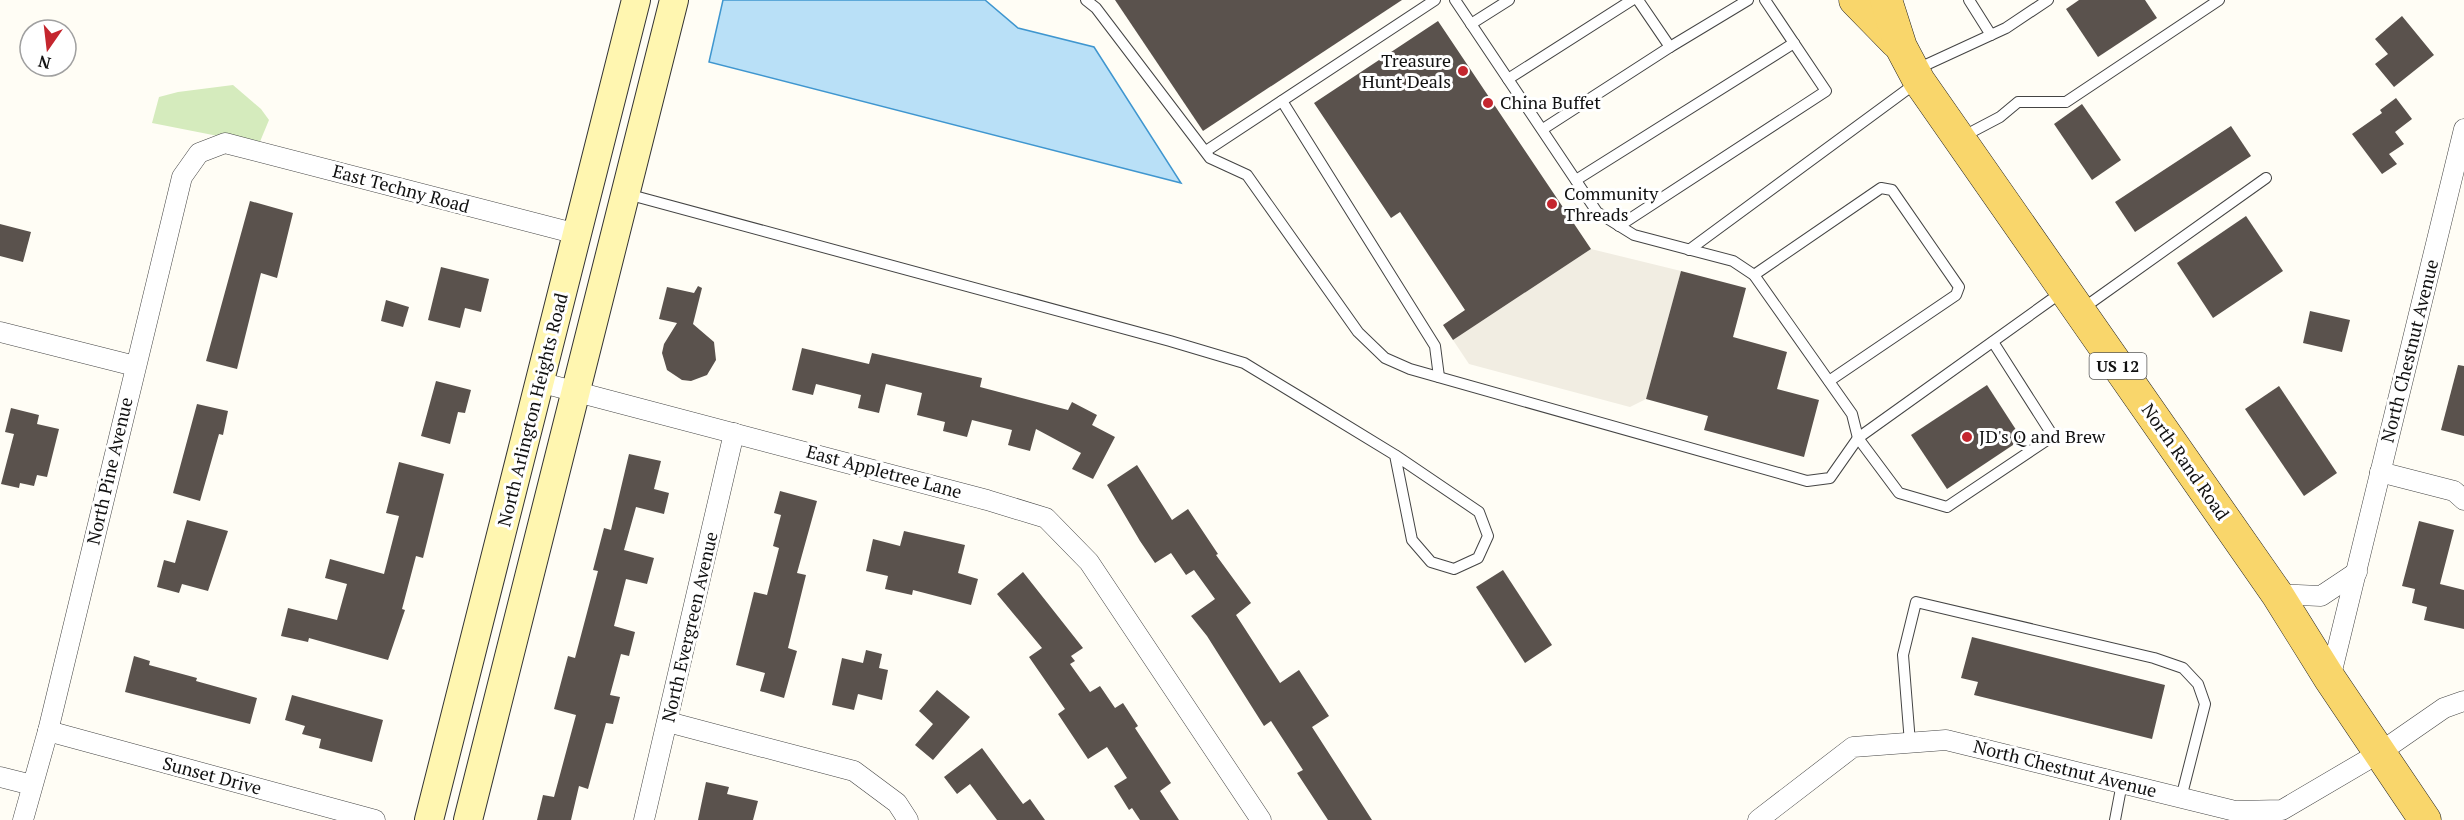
<svg xmlns="http://www.w3.org/2000/svg" width="2464" height="820" font-family="'PT Serif',serif">
<style>
.green{fill:#d5ebbd}
.plaza{fill:#f1ede2}
.water{fill:#b9e0f7;stroke:#3f96cf;stroke-width:1.5}
.building{fill:#5a524d}
.lines{fill:none;stroke-linecap:round;stroke-linejoin:round}
.service-casing{stroke:#444;stroke-width:12}
.minor-casing{stroke:#444;stroke-width:21}
.secondary-casing{stroke:#333;stroke-width:30}
.primary-casing{stroke:#222;stroke-width:33}
.service{stroke:#fff;stroke-width:10}
.minor{stroke:#fff;stroke-width:20}
.secondary{stroke:#fff6b0;stroke-width:28}
.primary{stroke:#f9d66b;stroke-width:32}
.poi-dot{fill:#c4262e;stroke:#fff;stroke-width:2}
.labels{text-anchor:middle;stroke-width:6;stroke-linejoin:round;paint-order:stroke}
.shield{fill:#fff;stroke:#585858;stroke-width:1.5}
.shield-label{font-size:16px;font-weight:bold;fill:#111}
.poi-label{font-size:18px;fill:#111;stroke:#fff;text-anchor:start}
.street-label{font-size:18px;fill:#111;stroke:#fff}
</style>
<rect width="100%" height="100%" fill="#fffdf5"/>
<polygon class="green" points="233,85 261,109 269,120 259,144 152,123 159,97 178,92"/>
<polygon class="plaza" points="1591,249 1681,271 1646,399 1630,407 1469,364 1453,340"/>
<polygon class="water" points="723,0 985,0 1018,28 1094,47 1181,183 709,62"/>
<g class="building">
<polygon points="1115,0 1402,0 1203,131"/>
<polygon points="2079,0 2145,0 2157,18 2098,57 2066,9"/>
<polygon points="2402,16 2434,55 2394,87 2375,64 2388,54 2375,39"/>
<polygon points="1438,21 1591,249 1453,340 1443,325 1465,310 1400,212 1391,218 1314,103"/>
<polygon points="2396,98 2412,119 2395,132 2404,144 2389,154 2397,164 2382,174 2352,134 2382,113 2380,110"/>
<polygon points="2082,104 2121,160 2092,180 2054,124"/>
<polygon points="2231,126 2251,156 2135,232 2115,202"/>
<polygon points="250,201 293,213 277,278 261,273 237,369 206,361"/>
<polygon points="2246,216 2283,271 2213,318 2177,263"/>
<polygon points="0,224 31,232 23,262 0,256"/>
<polygon points="441,267 489,279 481,312 465,308 460,328 428,320"/>
<polygon points="1681,271 1746,288 1733,337 1787,352 1777,389 1819,400 1804,457 1704,430 1708,416 1646,399"/>
<polygon points="698,286 702,288 693,324 714,342 716,360 707,375 691,381 682,380 667,370 662,353 664,344 677,323 659,319 667,287 694,293"/>
<polygon points="386,300 409,307 403,327 381,321"/>
<polygon points="2310,311 2350,320 2342,352 2303,343"/>
<polygon points="802,348 869,364 872,353 929,366 982,378 980,387 1068,410 1072,402 1097,415 1092,425 1115,437 1093,479 1072,469 1081,453 1036,429 1030,451 1008,445 1012,430 972,420 967,437 943,431 945,422 917,415 922,393 886,384 879,413 858,408 861,395 816,384 813,395 792,390"/>
<polygon points="2458,365 2464,366 2464,436 2441,430"/>
<polygon points="436,381 471,390 465,413 458,412 450,444 421,436"/>
<polygon points="1987,385 2022,439 1947,489 1911,435"/>
<polygon points="2279,386 2337,473 2304,496 2245,409"/>
<polygon points="197,404 228,411 223,435 219,434 200,501 173,493"/>
<polygon points="11,408 39,415 37,424 59,429 47,477 37,475 34,486 20,483 19,488 1,484 14,434 5,432"/>
<polygon points="629,454 661,461 654,489 669,493 664,514 636,507 624,550 654,558 647,584 626,579 614,626 635,632 629,656 621,654 610,695 620,697 613,724 606,723 588,789 579,786 571,820 537,820 543,795 554,797 576,715 554,709 568,656 575,658 598,571 593,570 604,528 611,530"/>
<polygon points="399,462 444,474 423,558 416,556 402,609 405,610 388,660 309,638 308,642 281,636 288,608 337,620 347,584 325,578 330,559 384,574 399,516 386,513"/>
<polygon points="1137,465 1172,520 1188,509 1218,554 1216,555 1251,603 1236,615 1280,683 1299,670 1329,716 1312,727 1372,820 1328,820 1297,773 1303,770 1271,721 1264,726 1207,636 1191,616 1215,599 1194,570 1186,575 1171,553 1155,563 1140,541 1107,485"/>
<polygon points="780,491 817,501 797,573 806,575 788,648 797,651 784,698 760,691 765,673 736,665 754,592 767,595 779,548 773,546 781,515 774,513"/>
<polygon points="187,520 228,531 208,591 182,584 179,593 157,587 164,560 175,563"/>
<polygon points="2419,521 2454,530 2440,584 2464,590 2464,629 2424,620 2427,607 2412,603 2415,589 2402,586"/>
<polygon points="904,531 965,545 958,573 978,579 971,605 913,590 912,595 885,589 888,576 866,571 873,539 900,546"/>
<polygon points="1503,570 1552,645 1525,663 1476,587"/>
<polygon points="1023,572 1083,648 1071,656 1075,661 1070,664 1090,692 1100,686 1115,708 1123,703 1138,726 1135,728 1171,783 1160,791 1179,820 1140,820 1132,808 1129,810 1114,786 1127,778 1107,747 1088,759 1058,714 1065,709 1029,657 1042,648 997,594"/>
<polygon points="1972,637 2165,685 2152,739 1974,695 1978,682 1961,678"/>
<polygon points="866,650 882,654 879,668 888,670 882,700 858,694 854,710 832,705 842,658 863,663"/>
<polygon points="134,656 150,661 149,665 197,678 196,681 257,698 250,724 125,692"/>
<polygon points="937,690 970,717 933,760 915,745 933,724 919,711"/>
<polygon points="292,695 383,720 372,762 319,748 321,739 302,734 305,726 285,720"/>
<polygon points="982,748 1023,804 1030,799 1045,820 997,820 970,784 957,794 944,777"/>
<polygon points="706,782 729,787 727,794 758,801 753,820 698,820"/>
</g>
<g class="lines">
<g class="service-casing">
<g id="service">
<polyline points="1086,0 1096,8 1210,158 1247,175 1358,332 1385,358 1410,369 1807,481 1830,478 1858,438 2062,292"/>
<polyline points="1455,0 1597,212 1634,235 1733,261 1754,275 1852,414 1858,438 1899,493 1947,507 2053,436 1993,342"/>
<polyline points="1969,0 1991,35"/>
<polyline points="1471,24 1509,0"/>
<polyline points="1670,47 1748,0"/>
<polyline points="1917,69 2006,28 2048,0"/>
<polyline points="1508,79 1632,0"/>
<polyline points="1282,101 1435,346 1439,377"/>
<polyline points="1543,129 1670,47 1638,0"/>
<polyline points="1962,137 2000,117 2018,102 2066,102 2219,0"/>
<polyline points="1206,151 1435,0"/>
<polyline points="1576,180 1794,43"/>
<polyline points="627,194 1170,341 1244,363 1305,400 1395,455 1479,512 1488,536 1478,558 1454,569 1431,562 1412,540 1395,455"/>
<polyline points="1619,226 1826,91 1765,0"/>
<polyline points="1689,250 1916,83"/>
<polyline points="1754,275 1881,188 1892,190 1959,287 1956,295 1829,381"/>
<polyline points="2082,309 2266,178"/>
<polyline points="1910,743 1903,655 1916,602 2154,658 2183,668 2198,684 2205,704 2181,798"/>
<polyline points="2115,820 2122,783"/>
</g>
</g>
<g class="minor-casing">
<g id="minor">
<polyline points="0,332 135,366"/>
<polyline points="539,382 987,500 1046,518 1089,562 1261,820"/>
<polyline points="2380,472 2454,491 2464,500"/>
<polyline points="2277,594 2321,596 2357,572"/>
<polyline points="2330,679 2464,129"/>
<polyline points="668,722 854,771 897,803 908,820"/>
<polyline points="48,731 375,820"/>
<polyline points="0,777 32,785"/>
<polyline points="23,820 48,731 182,177 199,153 225,143 577,234"/>
<polyline points="644,820 734,433"/>
<polyline points="1758,820 1853,747 1946,740 2235,811 2282,810 2379,753 2444,708 2464,701"/>
</g>
</g>
<g class="secondary-casing">
<g id="secondary">
<polyline points="429,820 636,0"/>
<polyline points="468,820 674,0"/>
</g>
</g>
<g class="primary-casing">
<g id="primary">
<polyline points="1855,0 1896,42"/>
<polyline points="1886,0 1901,47 1919,81 2277,594 2330,679 2425,820"/>
</g>
</g>
<use href="#service" class="service"/>
<use href="#minor" class="minor"/>
<use href="#secondary" class="secondary"/>
<use href="#primary" class="primary"/>
</g>
<g class="poi-dot">
<circle cx="1463" cy="71" r="6"/>
<circle cx="1488" cy="103" r="6"/>
<circle cx="1552" cy="204" r="6"/>
<circle cx="1967" cy="437" r="6"/>
</g>
<g class="labels">
<rect class="shield" x="2089.5" y="353" width="57" height="26" rx="4.5"/>
<g class="shield-label">
<text x="2118" y="372">US 12</text>
</g>
<g class="poi-label">
<text x="1451" y="67" text-anchor="end">Treasure<tspan x="1451" dy="21">Hunt Deals</tspan></text>
<text x="1500" y="109">China Buffet</text>
<text x="1564" y="200">Community<tspan x="1564" dy="21">Threads</tspan></text>
<text x="1979" y="443">JD's Q and Brew</text>
</g>
<g class="street-label">
<text transform="translate(401 189) rotate(15)" y="6">East Techny Road</text>
<text transform="translate(2410 351) rotate(-76)" y="6">North Chestnut Avenue</text>
<text transform="translate(533 410) rotate(-76)" y="6">North Arlington Heights Road</text>
<text transform="translate(2185 462) rotate(55)" y="6">North Rand Road</text>
<text transform="translate(110 471) rotate(-77)" y="6">North Pine Avenue</text>
<text transform="translate(884 472) rotate(15)" y="6">East Appletree Lane</text>
<text transform="translate(690 627) rotate(-77)" y="6">North Evergreen Avenue</text>
<text transform="translate(2065 769) rotate(14)" y="6">North Chestnut Avenue</text>
<text transform="translate(212 776) rotate(15)" y="6">Sunset Drive</text>
</g>
</g>
<g transform="translate(48 48) rotate(194)"><circle r="28" fill="#ffffff" stroke="#a0a0a0" stroke-width="1.5"/>
<path d="M0-4.5L10 22L0 15L-10 22Z" fill="#c4262e"/>
<text y="-9" font-size="16" font-weight="bold" text-anchor="middle" fill="#111111">N</text>
</g>
</svg>
